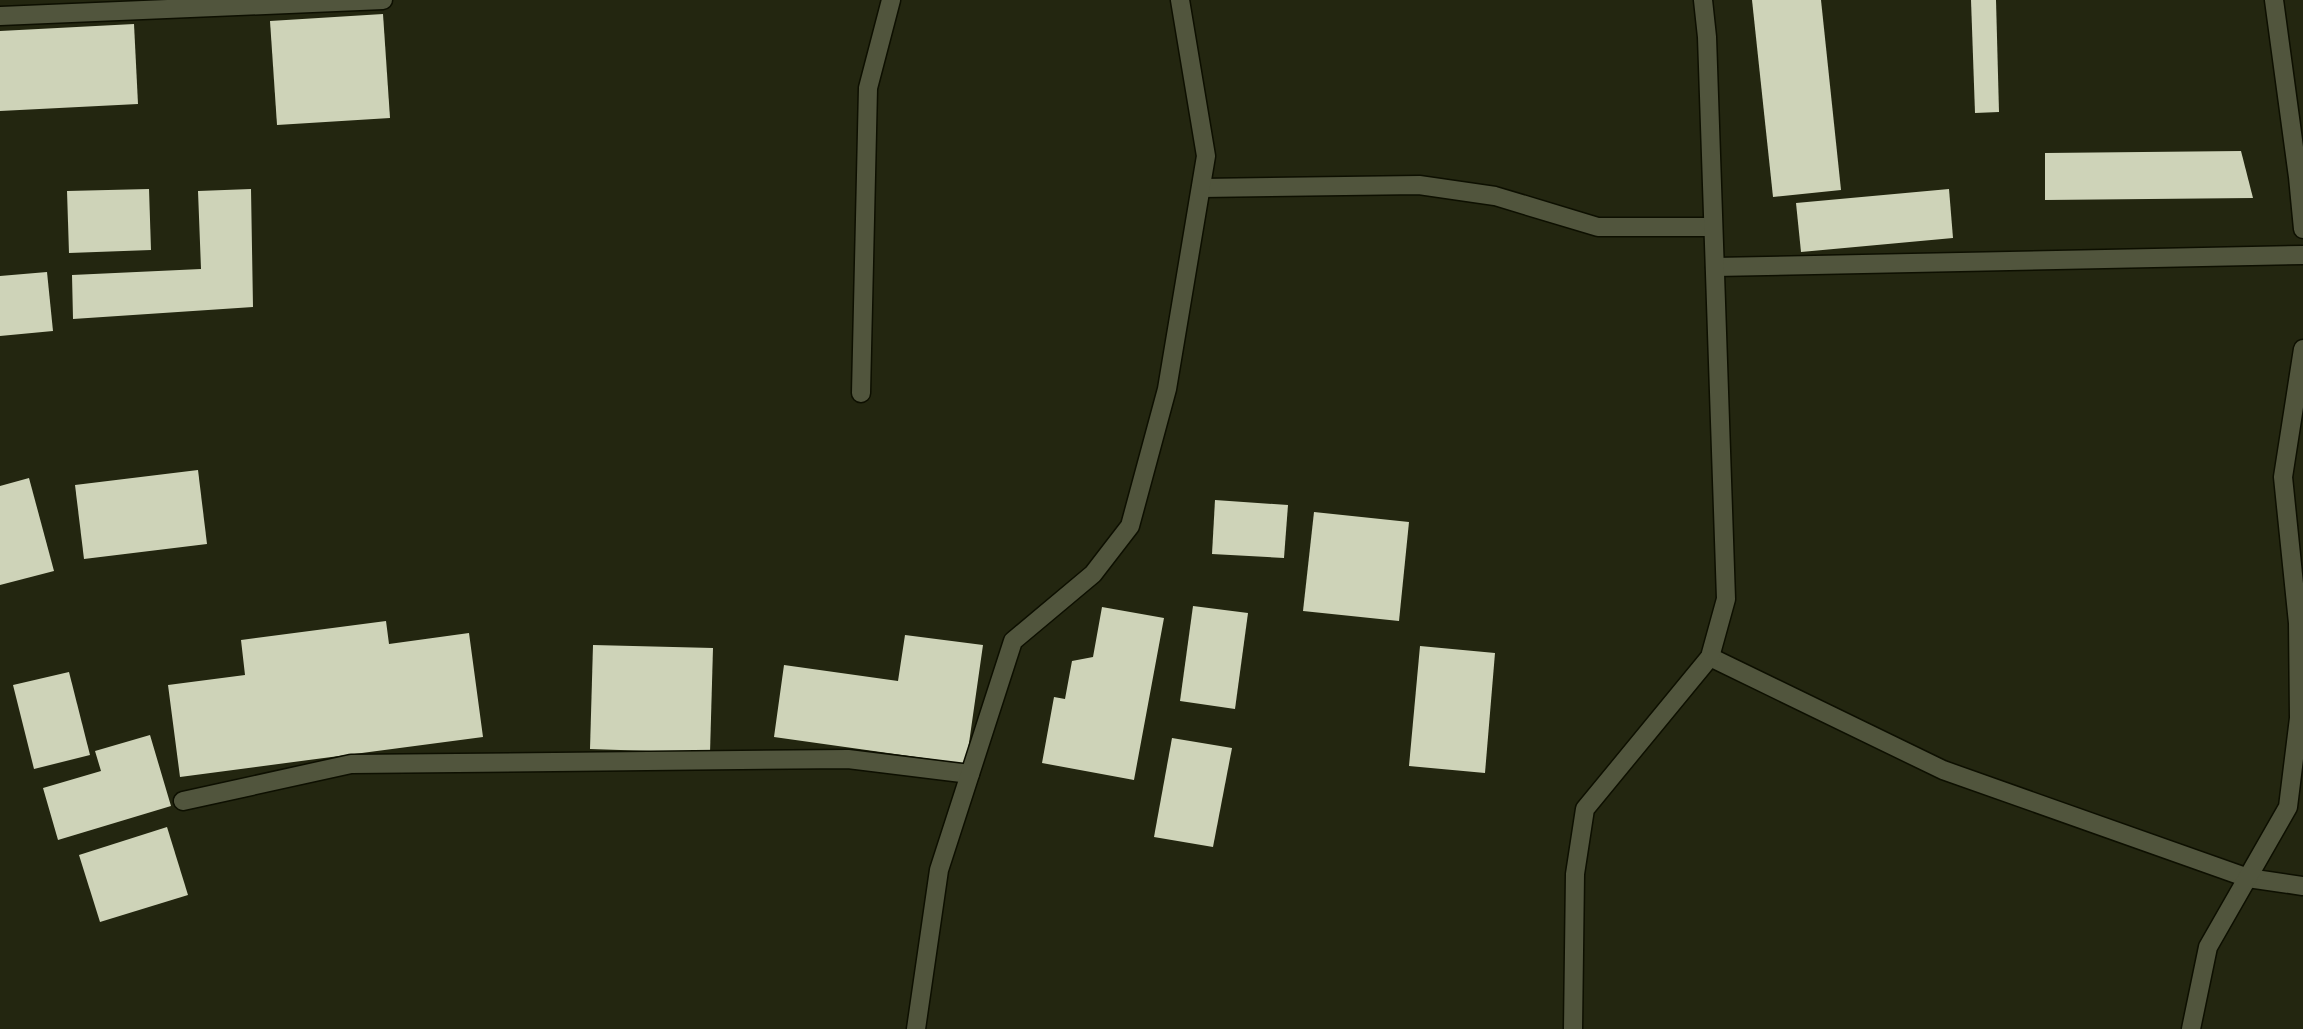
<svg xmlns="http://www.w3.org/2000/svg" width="2303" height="1029" font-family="Karla,sans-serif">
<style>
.building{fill:#ced3b8}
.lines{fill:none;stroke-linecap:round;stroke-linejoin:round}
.street-casing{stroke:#0d0f00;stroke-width:21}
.street{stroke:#51553d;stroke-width:18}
</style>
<rect width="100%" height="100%" fill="#232610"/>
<g class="building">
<polygon points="1752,0 1821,0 1841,190 1773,197"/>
<polygon points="1971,0 1996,0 1999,112 1975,113"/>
<polygon points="383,14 390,118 277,125 270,21"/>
<polygon points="134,24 138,104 0,111 0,31"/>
<polygon points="2241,151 2253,198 2045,200 2045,153"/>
<polygon points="149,189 151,250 69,253 67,191"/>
<polygon points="251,189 253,307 73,319 72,275 201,269 198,191"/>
<polygon points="1949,189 1953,238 1801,252 1796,203"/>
<polygon points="47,272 53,331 0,336 0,276"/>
<polygon points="198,470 207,544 84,559 75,485"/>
<polygon points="29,478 54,571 0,585 0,486"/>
<polygon points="1215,500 1288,505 1284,558 1212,554"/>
<polygon points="1314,512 1409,522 1399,621 1303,611"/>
<polygon points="1193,606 1248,613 1235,709 1180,701"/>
<polygon points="1102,607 1164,618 1134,780 1042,763 1054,697 1065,699 1072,661 1093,657"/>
<polygon points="386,621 389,644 469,633 483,737 180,777 168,685 245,675 241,640"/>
<polygon points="905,635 983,645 966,764 774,737 784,665 898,681"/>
<polygon points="593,645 713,648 710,753 590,749"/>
<polygon points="1420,646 1495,653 1485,773 1409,766"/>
<polygon points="69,672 90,755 34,769 13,685"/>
<polygon points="150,735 171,806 58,840 43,788 101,771 95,751"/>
<polygon points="1172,738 1232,748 1213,847 1154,837"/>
<polygon points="167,827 188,895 100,922 79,855"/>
</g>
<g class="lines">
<g class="street-casing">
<g id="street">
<polyline points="2274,0 2298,177 2303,229"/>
<polyline points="0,16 383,0"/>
<polyline points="1201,188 1419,185 1495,196 1598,227 1713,227"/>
<polyline points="1715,267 2303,255"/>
<polyline points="861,393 868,88 891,0"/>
<polyline points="1710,657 1943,770 2248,878 2303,886"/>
<polyline points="183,801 351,764 848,759 970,774"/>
<polyline points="916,1029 939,870 1013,641 1093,574 1130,526 1167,389 1206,156 1180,0"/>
<polyline points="1573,1029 1575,874 1585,809 1710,657 1726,599 1707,37 1703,0"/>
<polyline points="2191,1029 2208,947 2288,807 2299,718 2298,623 2283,477 2303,349"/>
</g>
</g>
<use href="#street" class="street"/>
</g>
</svg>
